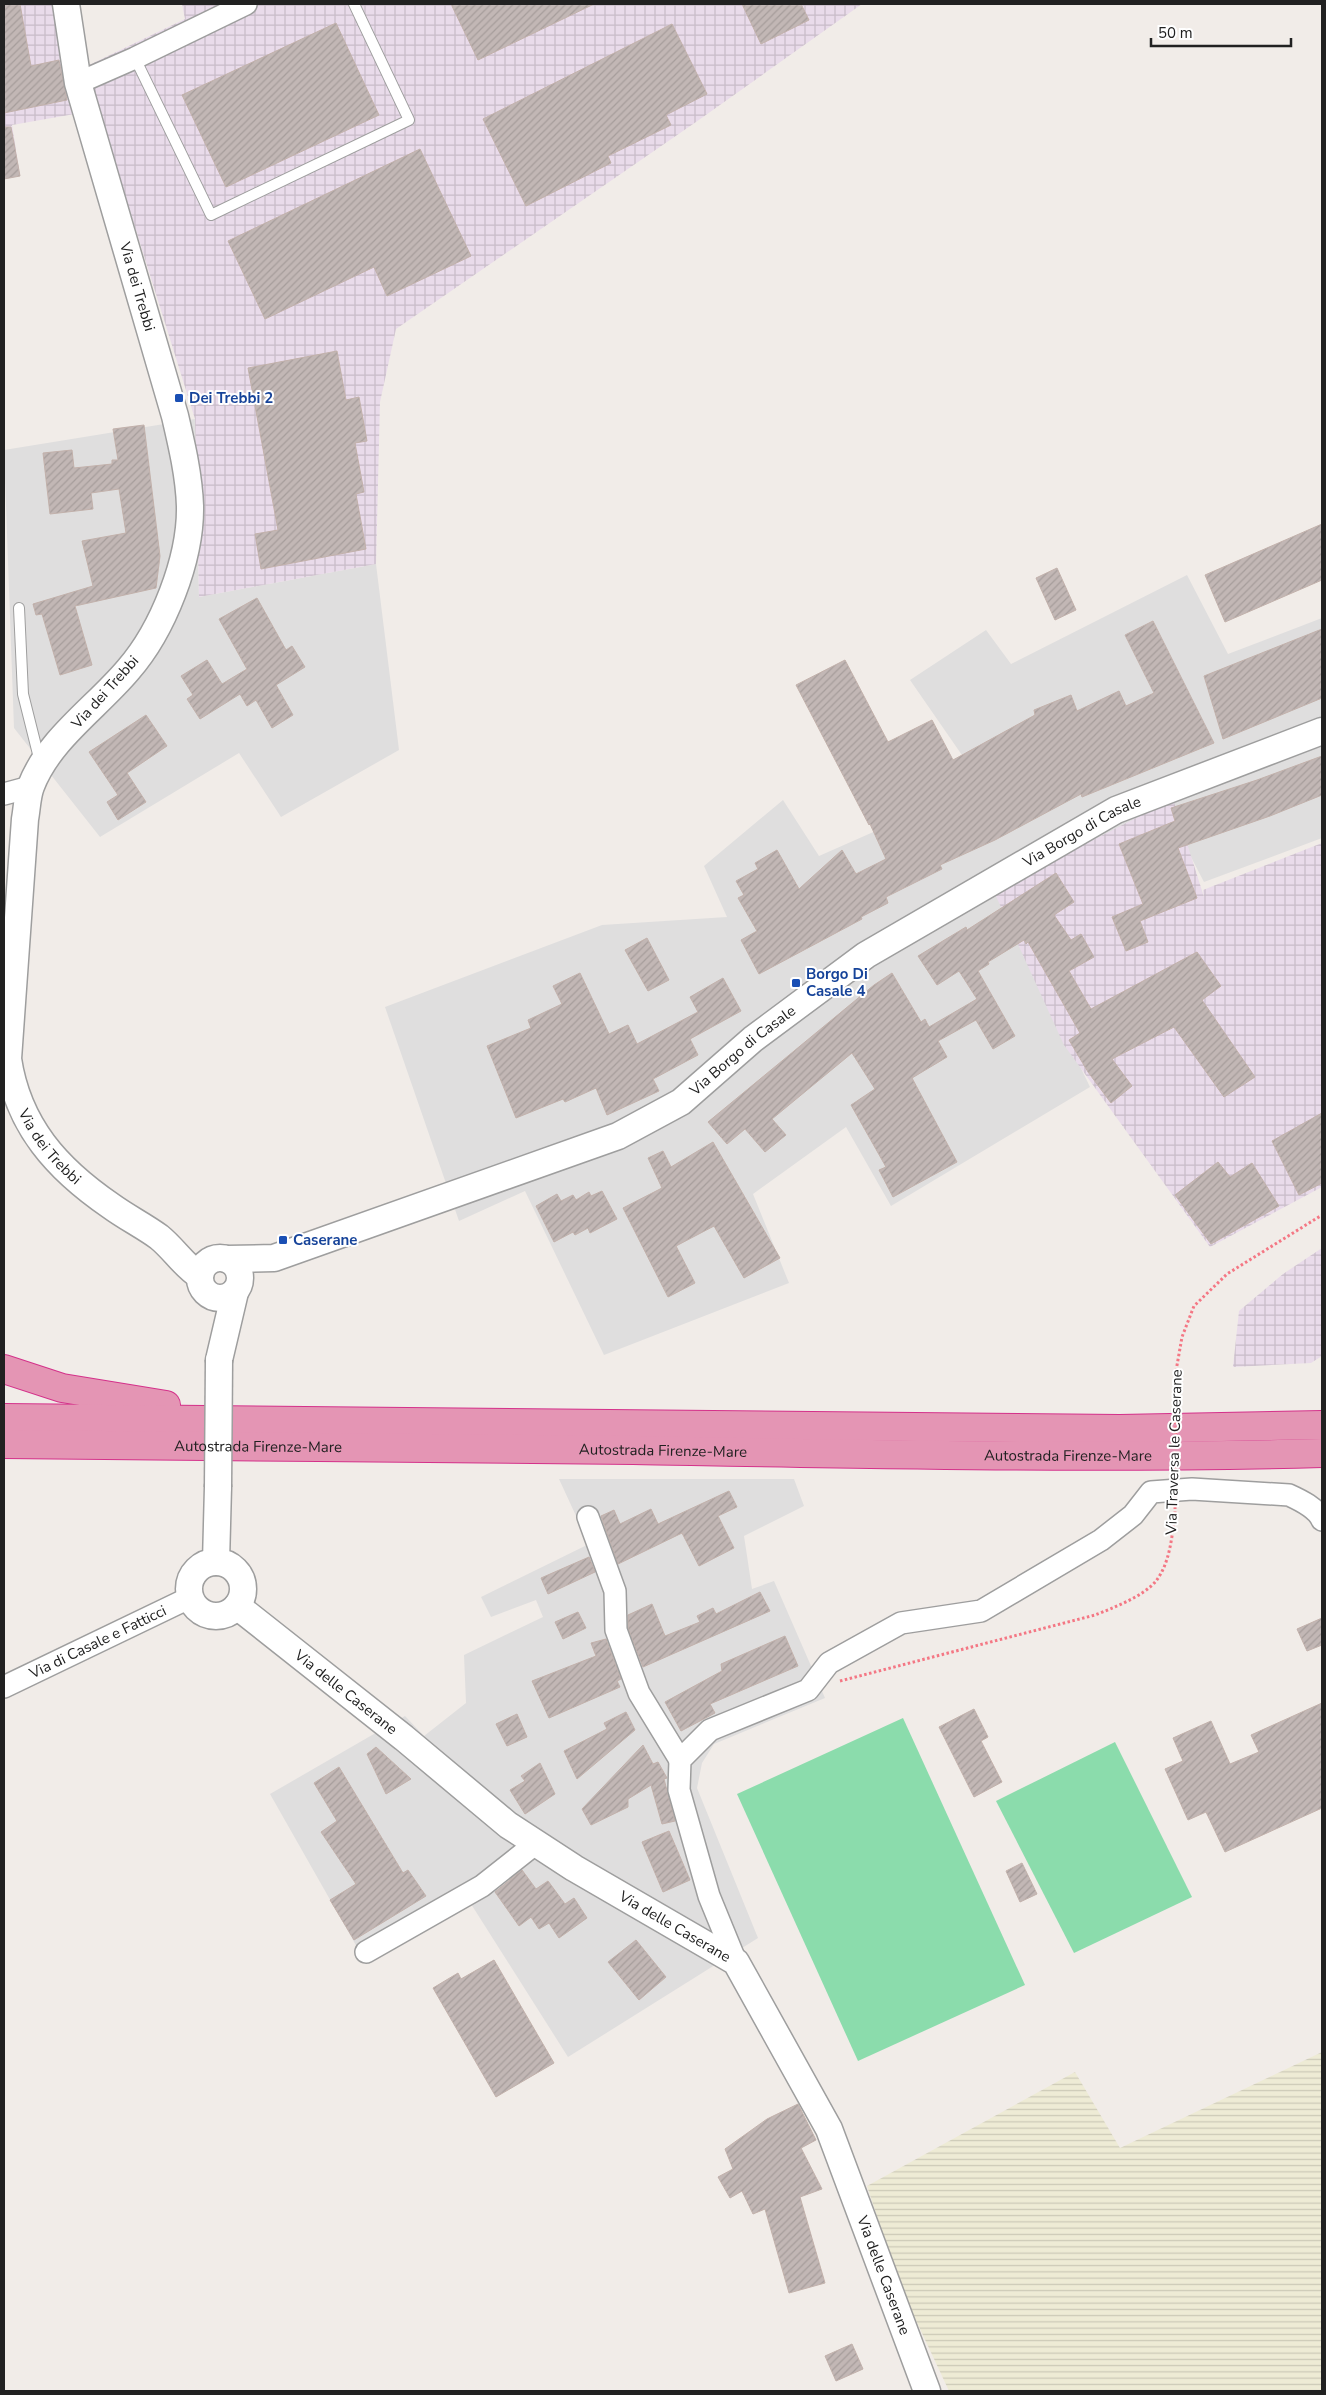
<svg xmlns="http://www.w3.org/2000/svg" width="1326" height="2395" font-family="'Nunito Sans',sans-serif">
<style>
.residential{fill:#dfdede}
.industrial{fill:url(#industrial-grid)}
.farmland{fill:url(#farmland-rules)}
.pitch{fill:#8bdcac}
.building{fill:url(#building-hatch);stroke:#c2b1ab}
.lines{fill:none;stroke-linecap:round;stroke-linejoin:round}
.service-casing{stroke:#9e9e9e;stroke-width:12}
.minor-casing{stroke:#9e9e9e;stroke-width:24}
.tertiary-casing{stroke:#9e9e9e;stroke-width:29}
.motorway-casing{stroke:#d4318a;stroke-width:30}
.path{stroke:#f47784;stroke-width:3;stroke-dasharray:2.5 2.5;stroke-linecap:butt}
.service{stroke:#fff;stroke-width:10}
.minor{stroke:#fff;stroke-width:21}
.tertiary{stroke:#fff;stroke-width:26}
.motorway{stroke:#e495b4;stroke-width:28}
.tertiary-bridge-casing{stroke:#9e9e9e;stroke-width:29;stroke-linecap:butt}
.path-bridge{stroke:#f47784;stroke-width:3;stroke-dasharray:2.5 2.5;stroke-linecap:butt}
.tertiary-bridge{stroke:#fff;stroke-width:26}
.transit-dot{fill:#1a4fb4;stroke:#fff;stroke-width:2}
.labels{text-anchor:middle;stroke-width:4;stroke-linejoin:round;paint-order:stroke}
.street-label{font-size:15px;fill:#212121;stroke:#fff}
.transit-label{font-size:15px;font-weight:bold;fill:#164399;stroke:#fff;text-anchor:start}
</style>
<defs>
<pattern id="industrial-grid" width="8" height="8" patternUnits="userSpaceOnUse" patternTransform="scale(1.25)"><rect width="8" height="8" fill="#e9dbea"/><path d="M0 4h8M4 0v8" fill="none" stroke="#c8bcc8"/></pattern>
<pattern id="farmland-rules" width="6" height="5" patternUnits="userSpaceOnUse" patternTransform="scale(1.25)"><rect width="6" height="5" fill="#eeebd5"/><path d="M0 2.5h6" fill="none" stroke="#ccc9b7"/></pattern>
<pattern id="building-hatch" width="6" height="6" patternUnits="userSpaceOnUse" patternTransform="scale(1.25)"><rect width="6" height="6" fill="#c2b7b5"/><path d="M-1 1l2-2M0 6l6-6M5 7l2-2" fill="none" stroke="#a69d9b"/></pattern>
</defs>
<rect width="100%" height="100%" fill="#f1ece8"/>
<g class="residential">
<polygon points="195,419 199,597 376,564 399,750 281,817 239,753 100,837 14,728 4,450"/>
<polygon points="1187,575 1228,654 1322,618 1322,838 1204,882 1167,811 1065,1035 1090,1087 891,1206 846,1127 753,1194 789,1283 604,1355 525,1191 459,1221 385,1007 602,925 727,917 704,866 783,800 819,856 982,784 910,680 986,630 1011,664"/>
<polygon points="559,1479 794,1479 804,1506 744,1536 752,1589 774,1581 825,1698 714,1744 702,1763 697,1788 758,1938 568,2057 471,1904 366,1963 270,1794 405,1716 424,1736 466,1703 464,1655 543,1617 536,1600 491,1617 481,1597 589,1544"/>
</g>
<g class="industrial">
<polygon points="4,4 66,4 86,112 12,125 20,176 4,179"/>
<polygon points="182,4 862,4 696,122 396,329 380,402 376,564 199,597 195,419 85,67 185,19"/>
<polygon points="1173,799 1204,897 1203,890 1322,843 1322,1187 1210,1247 1064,1045 995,894 1023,876"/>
<polygon points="1322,1248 1322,1356 1311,1363 1233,1367 1239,1311 1283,1274"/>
</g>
<polygon class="farmland" points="1322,2052 1322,2391 949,2391 900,2286 867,2186 1075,2072 1120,2148"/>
<g class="pitch">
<polygon points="903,1718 1025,1985 858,2061 737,1794"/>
<polygon points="1115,1742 1192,1897 1074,1953 996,1801"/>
</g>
<g class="building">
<polygon points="4,4 20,4 31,66 59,60 67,100 4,113"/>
<polygon points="451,4 594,4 478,60"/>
<polygon points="742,4 801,4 809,20 761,44"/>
<polygon points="336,23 379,115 226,187 182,95"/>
<polygon points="672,24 707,94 666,115 671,125 608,156 611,163 526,206 483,119"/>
<polygon points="4,127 11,127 20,176 4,179"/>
<polygon points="420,149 471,256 387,296 374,267 265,319 228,241"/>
<polygon points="337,351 346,400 359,397 367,441 355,443 364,492 356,494 366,549 261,569 255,534 278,530 248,368"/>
<polygon points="144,425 160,556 156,588 75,606 92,665 60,675 42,614 36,615 33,604 93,586 82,541 126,533 119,489 91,493 93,509 50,514 43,453 72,450 74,468 112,464 112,460 118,460 113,429"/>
<polygon points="1322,524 1322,580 1225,622 1205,575"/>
<polygon points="1057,568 1076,610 1055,620 1036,578"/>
<polygon points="257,598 286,650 292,646 305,667 276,685 293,715 272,728 256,700 247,706 240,694 200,719 187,699 193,695 181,676 207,660 222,684 247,669 219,619"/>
<polygon points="1153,621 1214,743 1082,797 1081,794 995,840 940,865 942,869 886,897 888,903 861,917 862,919 759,974 741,940 757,931 738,898 744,895 736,881 758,869 755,863 777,850 799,889 842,850 856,874 886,859 870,824 869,825 796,685 845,660 888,742 932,720 953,760 1035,715 1034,710 1071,695 1077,711 1119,691 1126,706 1154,693 1125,635"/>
<polygon points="1322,629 1322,698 1223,739 1204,676"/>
<polygon points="146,715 167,746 127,773 146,802 118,820 107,802 118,795 89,752"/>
<polygon points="1322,756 1322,795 1270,816 1178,848 1197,898 1140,921 1148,942 1126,951 1112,917 1143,904 1119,844 1175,821 1171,808 1257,780"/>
<polygon points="1056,873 1074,902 1054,915 1071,940 1081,934 1094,957 1069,971 1091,1009 1197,952 1221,986 1202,1000 1255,1077 1224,1097 1174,1027 1112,1059 1132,1086 1111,1103 1088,1072 1069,1040 1080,1033 1028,942 1026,944 1024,940 988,962 989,964 978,971 1015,1036 993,1049 976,1020 938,1041 947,1057 912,1078 957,1162 893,1197 879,1170 886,1167 851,1105 875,1089 852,1053 772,1119 786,1135 765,1152 745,1129 727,1144 708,1122 874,985 892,973 921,1022 925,1019 929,1027 977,999 959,971 937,985 918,956 966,927 967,930"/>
<polygon points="647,938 669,980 648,991 625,950"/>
<polygon points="580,973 609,1034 628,1025 637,1044 698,1012 690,997 723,978 741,1011 690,1039 698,1055 653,1079 659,1091 607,1115 596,1088 565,1102 563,1099 516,1118 487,1046 531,1028 528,1020 562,1004 553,986"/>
<polygon points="1322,1113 1322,1183 1299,1195 1272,1141"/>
<polygon points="713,1142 780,1258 744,1278 714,1226 676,1246 695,1283 668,1297 623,1208 662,1188 648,1158 663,1151 671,1167"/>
<polygon points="1218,1162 1230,1177 1252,1163 1279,1206 1211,1244 1175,1195"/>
<polygon points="602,1191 617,1219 590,1233 588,1228 575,1235 573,1232 554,1242 536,1206 557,1194 561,1201 573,1195 576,1200 589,1192 591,1196"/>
<polygon points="729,1491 737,1507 718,1516 734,1548 699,1566 682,1533 618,1564 601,1516 614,1510 620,1524 651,1509 658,1524"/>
<polygon points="589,1557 595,1572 548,1594 541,1578"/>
<polygon points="760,1592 770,1611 643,1667 628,1628 628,1615 652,1604 665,1636 700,1622 697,1616 713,1608 716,1614"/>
<polygon points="578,1612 586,1628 563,1639 555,1622"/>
<polygon points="1322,1618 1322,1645 1307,1651 1297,1629"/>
<polygon points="785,1636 798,1666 710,1704 715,1713 681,1731 665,1702 722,1671 721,1664"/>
<polygon points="606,1639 621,1679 617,1681 620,1687 549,1718 532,1681 596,1656 591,1643"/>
<polygon points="1322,1703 1322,1808 1225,1852 1206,1812 1188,1820 1165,1769 1183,1761 1173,1738 1211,1721 1230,1764 1259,1752 1251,1735"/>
<polygon points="974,1709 988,1737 981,1741 1002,1782 974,1797 939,1727"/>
<polygon points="626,1712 635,1730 577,1779 564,1751 607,1729 604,1723"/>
<polygon points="517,1714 527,1737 507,1746 496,1724"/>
<polygon points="643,1745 653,1764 658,1762 667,1778 664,1779 675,1821 662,1824 651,1785 628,1799 628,1807 591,1825 582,1809"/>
<polygon points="376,1747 411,1779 386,1794 367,1754"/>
<polygon points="540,1763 555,1794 525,1814 510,1790 525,1781 521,1776"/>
<polygon points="339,1767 403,1873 408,1870 426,1896 354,1940 330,1900 356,1884 321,1832 337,1821 314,1783"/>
<polygon points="669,1831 690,1880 663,1892 642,1842"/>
<polygon points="1022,1863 1037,1894 1020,1902 1006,1871"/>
<polygon points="522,1870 536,1889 548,1881 565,1904 574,1898 587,1918 559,1938 549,1923 539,1929 531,1917 519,1926 495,1892"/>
<polygon points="636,1940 666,1977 639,2000 608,1962"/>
<polygon points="494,1960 554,2063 496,2097 433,1988 458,1973 461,1979"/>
<polygon points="798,2104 816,2140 801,2148 822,2189 800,2197 825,2283 789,2293 765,2209 753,2214 742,2191 730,2198 718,2177 733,2169 725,2149 767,2119"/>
<polygon points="852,2344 863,2369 836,2381 825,2356"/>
</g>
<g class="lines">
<g class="service-casing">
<g id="service">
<polyline points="135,58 211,215 409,120 354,4"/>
<polyline points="19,608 23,694 40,762"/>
</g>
</g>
<g class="minor-casing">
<g id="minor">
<polyline points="78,83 135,58 246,4"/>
<polyline points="4,794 30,787"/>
<polyline points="588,1517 615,1591 616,1630 639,1693 680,1760"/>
<path id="s1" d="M4 1687 191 1597"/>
<polyline points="366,1952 482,1886 535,1844"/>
<path d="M736 1962 709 1896 679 1790 680 1760 710 1730 808 1690 829 1663 901 1623 981 1611 1101 1540 1133 1515 1151 1492 1192 1489 1289 1495C1300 1500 1317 1508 1322 1520"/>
</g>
</g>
<g class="tertiary-casing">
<g id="tertiary">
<path id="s2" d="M66 4 78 83 175 416C182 446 189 476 190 506 191 559 163 630 128 670 96 708 49 739 31 786 27 796 27 809 25 819L8 1059C18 1126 57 1169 111 1206 126 1217 144 1226 159 1237 174 1249 184 1266 200 1276"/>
<circle cx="220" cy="1278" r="20"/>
<path id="s3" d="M227 1259 274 1258 618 1136 681 1102 753 1039 866 955 1116 810 1322 731"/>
<polyline points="219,1360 235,1292"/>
<polyline points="216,1562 218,1487"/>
<circle cx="216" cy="1589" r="27"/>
<path id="s4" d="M237 1606 404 1738 508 1825 574 1868 736 1962 829 2129 927 2391"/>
</g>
</g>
<g class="motorway-casing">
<g id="motorway">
<polyline points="4,1369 62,1388 166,1405"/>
<polyline points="4,1418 1120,1429 1322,1425"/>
<path id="s5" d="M4 1444C214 1447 423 1447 633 1450 863 1454 1092 1459 1322 1453"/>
</g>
</g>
<g class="path">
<polyline points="1176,1371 1182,1337 1194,1306 1227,1274 1322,1215"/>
<path d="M840 1681 1095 1615C1113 1608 1144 1596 1156 1581 1170 1563 1172 1536 1175 1514"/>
</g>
<use href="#service" class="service"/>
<use href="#minor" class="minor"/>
<use href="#tertiary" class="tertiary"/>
<use href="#motorway" class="motorway"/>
<g class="tertiary-bridge-casing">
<polyline id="tertiary-bridge" points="218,1487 219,1360"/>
</g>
<polyline class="path-bridge" points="1175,1514 1176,1371"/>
<use href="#tertiary-bridge" class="tertiary-bridge"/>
</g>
<g class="transit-dot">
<rect x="174" y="393" width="10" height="10" rx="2.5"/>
<rect x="791" y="978" width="10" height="10" rx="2.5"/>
<rect x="278" y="1235" width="10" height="10" rx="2.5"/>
</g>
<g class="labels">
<g class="street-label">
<text dy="5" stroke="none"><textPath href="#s2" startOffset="292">Via dei Trebbi</textPath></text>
<text transform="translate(105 692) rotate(-48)" y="5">Via dei Trebbi</text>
<text dy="5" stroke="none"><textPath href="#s3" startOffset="969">Via Borgo di Casale</textPath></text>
<text dy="5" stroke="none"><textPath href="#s3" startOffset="564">Via Borgo di Casale</textPath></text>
<text dy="5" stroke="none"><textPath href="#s2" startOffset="1222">Via dei Trebbi</textPath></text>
<text dy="5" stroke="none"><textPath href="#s5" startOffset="254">Autostrada Firenze-Mare</textPath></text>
<text dy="5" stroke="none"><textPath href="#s5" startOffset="659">Autostrada Firenze-Mare</textPath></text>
<text transform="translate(1174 1452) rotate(-88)" y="5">Via Traversa le Caserane</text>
<text dy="5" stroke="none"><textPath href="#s5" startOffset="1064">Autostrada Firenze-Mare</textPath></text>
<text dy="5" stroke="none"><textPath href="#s1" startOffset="104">Via di Casale e Fatticci</textPath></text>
<text dy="5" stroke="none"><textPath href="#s4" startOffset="139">Via delle Caserane</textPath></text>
<text dy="5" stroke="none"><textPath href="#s4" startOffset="544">Via delle Caserane</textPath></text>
<text dy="5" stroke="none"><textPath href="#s4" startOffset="962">Via delle Caserane</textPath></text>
</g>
<g class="transit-label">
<text x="189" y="403">Dei Trebbi 2</text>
<text x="806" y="979">Borgo Di<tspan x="806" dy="17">Casale 4</tspan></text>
<text x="293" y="1245">Caserane</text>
</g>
</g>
<rect width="1326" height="2395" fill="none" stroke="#212121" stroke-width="10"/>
<path d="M1151 38v8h140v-8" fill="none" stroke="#212121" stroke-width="2.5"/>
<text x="1158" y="38" font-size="15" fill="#212121" stroke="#ffffff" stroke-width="4" paint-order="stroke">50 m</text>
</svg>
